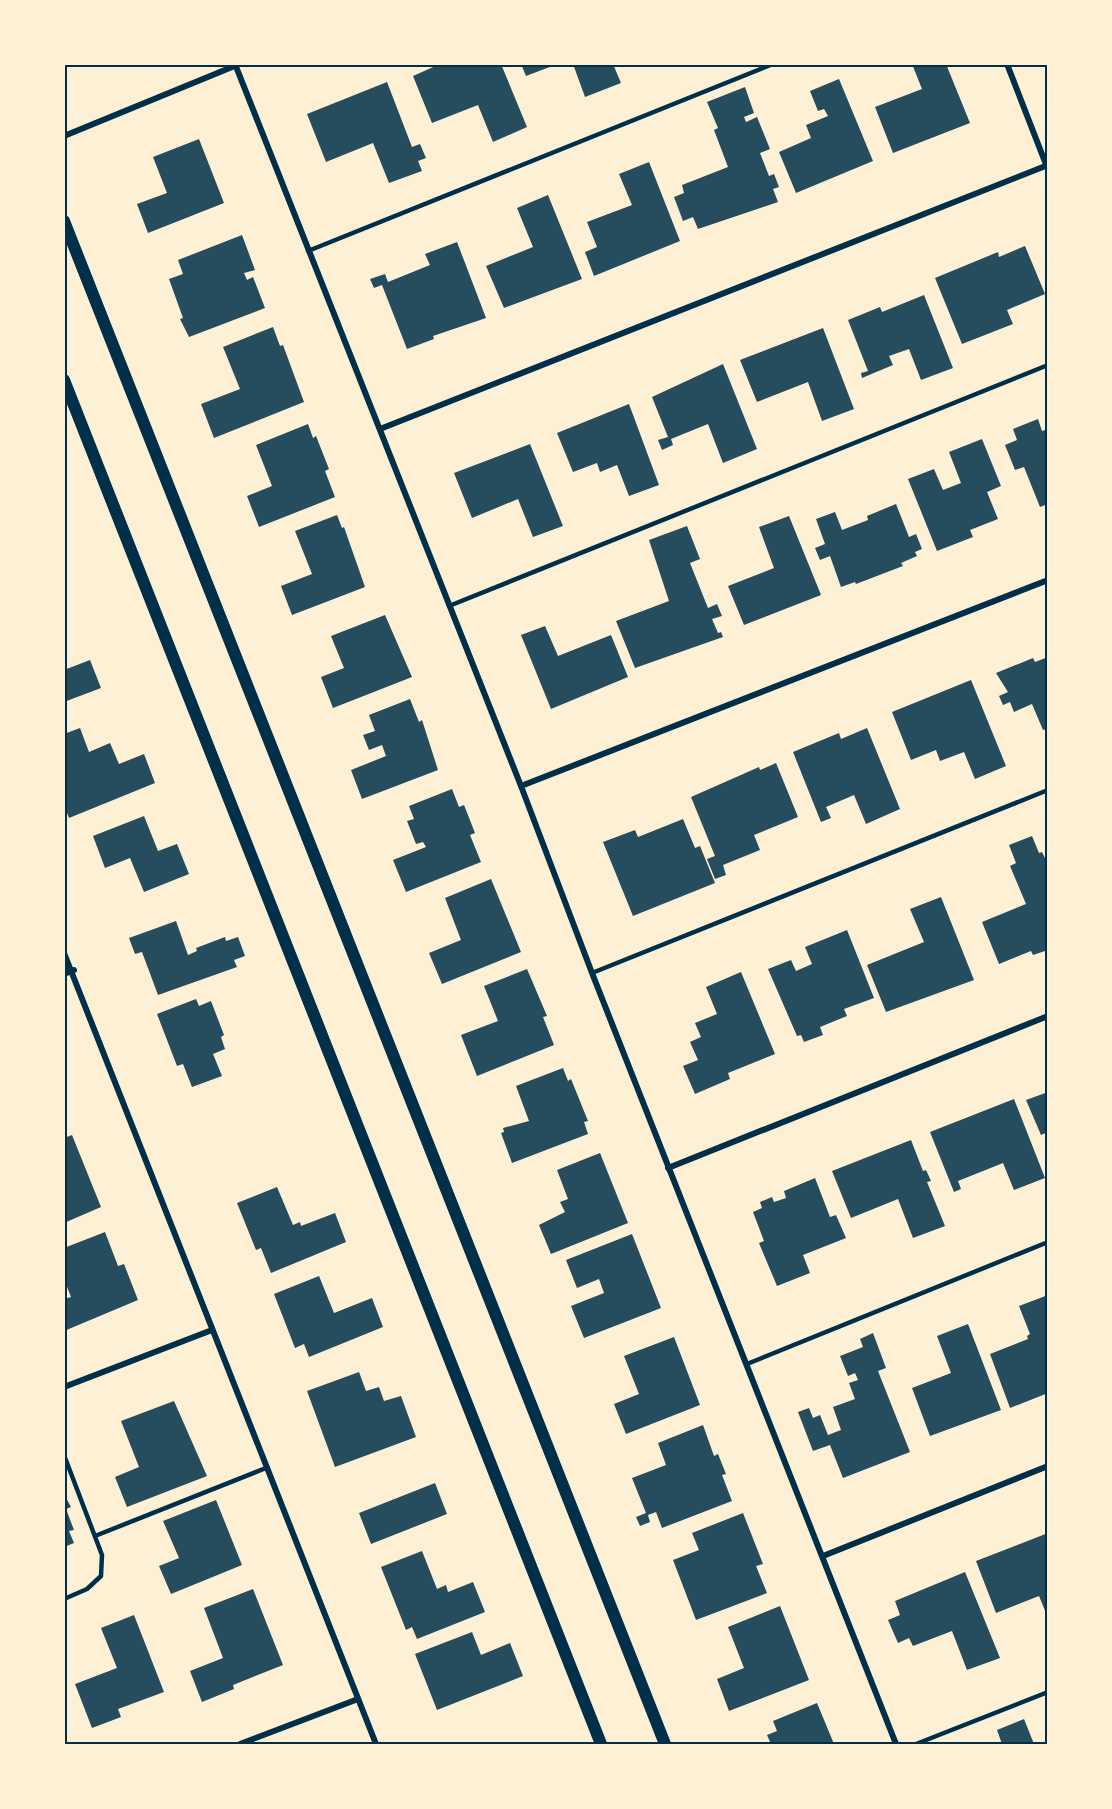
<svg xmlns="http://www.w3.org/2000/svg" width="1112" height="1809" font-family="Rubik,sans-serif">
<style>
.building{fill:#264d5e}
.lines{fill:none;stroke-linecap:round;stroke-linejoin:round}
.service{stroke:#003049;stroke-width:4.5}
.minor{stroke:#003049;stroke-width:6}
.secondary{stroke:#003049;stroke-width:12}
.neatline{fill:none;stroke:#003049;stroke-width:2}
</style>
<rect width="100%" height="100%" fill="#fdf0d5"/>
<g class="building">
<polygon points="440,64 501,64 527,127 493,142 478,105 432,123 413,76"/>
<polygon points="521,64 555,64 555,65 526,76"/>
<polygon points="573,64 613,64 621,83 585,97"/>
<polygon points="912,64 946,64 970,123 893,153 875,107 922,89"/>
<polygon points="839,79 873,161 796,193 779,152 811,138 806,125 828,116 824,109 818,111 810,91"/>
<polygon points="387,82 412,147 420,144 426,158 418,161 422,171 389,183 373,143 326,162 307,114"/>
<polygon points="745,87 754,113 744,117 746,122 757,117 770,149 760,153 769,176 774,174 779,187 773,189 778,202 698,229 693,217 683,221 674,197 684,193 682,185 728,167 714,130 718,128 707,102"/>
<polygon points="199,139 224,203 148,233 137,204 167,193 153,157"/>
<polygon points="649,162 680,241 594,276 585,252 597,247 587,222 632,205 619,174"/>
<polygon points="548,195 582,279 504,308 486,266 533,247 517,208"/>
<polygon points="242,235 255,270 244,273 247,280 253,277 265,308 189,337 180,319 183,318 169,279 183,274 178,260"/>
<polygon points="457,242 486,318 433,336 434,339 407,349 382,285 374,288 370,279 385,274 388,282 430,265 425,254"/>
<polygon points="1025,246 1045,294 1007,310 1013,324 962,344 935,278 998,252 999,257"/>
<polygon points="924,295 953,368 921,380 909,349 889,356 893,365 862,378 861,373 868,371 848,320 880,307 882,312"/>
<polygon points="273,327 280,346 283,345 304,402 214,438 201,404 240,389 223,347"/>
<polygon points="823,328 854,409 822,421 808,382 757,402 740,360"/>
<polygon points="723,364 757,449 723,463 708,424 671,439 673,445 662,450 658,440 668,437 652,397"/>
<polygon points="629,404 659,485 629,496 617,465 600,472 597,463 573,472 557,433"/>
<polygon points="1038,419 1042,431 1048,429 1048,504 1040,507 1024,467 1015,470 1005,445 1017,440 1013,429"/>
<polygon points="308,424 313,438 316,436 329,469 325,471 335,497 259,527 247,496 272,486 256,445"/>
<polygon points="982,439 1001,486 987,492 998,519 970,530 973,537 937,551 908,479 934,469 943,490 961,483 949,452"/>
<polygon points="530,444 563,526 533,537 518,499 472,518 454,473"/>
<polygon points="896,504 909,537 916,534 922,549 915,552 917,556 901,563 903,566 856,584 855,582 841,587 830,556 820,560 815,548 825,544 816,519 835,512 842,530 868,520 867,516"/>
<polygon points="337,515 342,528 344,527 365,587 292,615 281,586 312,574 295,531"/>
<polygon points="789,516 821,595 744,625 728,586 774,568 759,527"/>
<polygon points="687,526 700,559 690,563 708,608 717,604 722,616 712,619 718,633 721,632 723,637 635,668 616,621 669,601 649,540"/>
<polygon points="385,615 412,677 333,708 321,677 344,668 331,636"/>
<polygon points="545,626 558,656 611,635 628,677 551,709 521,635"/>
<polygon points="1048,657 1048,729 1043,730 1032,704 1014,712 1010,702 1003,705 999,696 1008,692 996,673 1033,658 1035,662"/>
<polygon points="90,660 101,688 64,702 64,670"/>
<polygon points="971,680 1006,766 975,779 964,752 940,761 936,750 911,760 892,712"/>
<polygon points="410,699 419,722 422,720 438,770 362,799 351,770 386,756 382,745 369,750 363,735 375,731 369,715"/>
<polygon points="80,728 89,752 110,743 119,764 144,754 155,783 69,818 64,805 64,734"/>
<polygon points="867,728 900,809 866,824 854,795 826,807 831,818 821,822 793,752 839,733 841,739"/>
<polygon points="776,763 798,817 754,835 760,850 723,865 726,875 715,879 707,859 715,856 691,797 759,767 760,770"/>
<polygon points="452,789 459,807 464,805 475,833 470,835 481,862 406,892 393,860 426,847 423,842 416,844 407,821 414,819 409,806"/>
<polygon points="144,816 158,851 177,844 189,874 144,892 130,858 105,868 93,836"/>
<polygon points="683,819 695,848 700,846 715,883 633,916 603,842 635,830 638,837"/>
<polygon points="1032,836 1039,853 1042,852 1048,864 1048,950 1033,955 1031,951 999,964 982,922 1026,904 1010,866 1016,863 1009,845"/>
<polygon points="491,879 521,952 442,984 429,953 461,940 445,898"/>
<polygon points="941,897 974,980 886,1012 867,965 924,942 910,909"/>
<polygon points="176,921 188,955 197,951 196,948 225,937 226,941 238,937 245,956 234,960 237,967 158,995 142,952 135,954 129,938"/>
<polygon points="847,930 874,998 844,1009 847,1016 820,1027 823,1035 804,1042 801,1035 797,1036 768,969 791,960 796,971 812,964 805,947"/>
<polygon points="527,969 547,1016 543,1017 554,1045 477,1076 461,1035 498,1021 484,986"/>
<polygon points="741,972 775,1054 728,1073 730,1079 695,1094 683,1066 698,1060 690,1042 701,1037 695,1023 717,1014 706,987"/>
<polygon points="196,999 199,1006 211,1001 224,1035 221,1037 225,1049 213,1054 222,1076 192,1087 183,1064 177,1066 157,1014"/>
<polygon points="563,1068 568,1081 571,1079 588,1121 584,1122 588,1134 512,1163 501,1133 504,1132 503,1128 529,1121 516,1086"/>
<polygon points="1048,1092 1048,1132 1041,1135 1026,1100"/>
<polygon points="1014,1099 1045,1178 1014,1190 1003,1163 958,1181 961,1189 954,1192 930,1132"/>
<polygon points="72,1135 101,1207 64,1223 64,1138"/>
<polygon points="911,1140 923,1171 926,1170 931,1181 927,1182 945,1226 913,1238 898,1199 851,1218 832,1171"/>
<polygon points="600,1153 628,1223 551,1254 539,1225 565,1212 560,1202 568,1199 557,1170"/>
<polygon points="815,1178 830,1217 836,1215 846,1238 803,1255 810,1273 777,1286 759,1243 764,1241 753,1212 762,1208 760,1202 772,1197 774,1202 786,1198 784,1191"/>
<polygon points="277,1187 293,1225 300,1222 301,1226 335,1213 346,1242 271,1273 261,1248 256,1250 237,1203"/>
<polygon points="105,1232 118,1266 124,1264 138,1300 64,1331 64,1299 71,1297 64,1279 64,1248"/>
<polygon points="632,1234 661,1308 584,1338 571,1306 604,1293 599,1279 577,1288 566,1260"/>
<polygon points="319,1276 334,1313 372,1298 383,1327 309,1357 304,1344 295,1348 274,1294"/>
<polygon points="1048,1295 1048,1393 1010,1408 990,1354 1028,1339 1027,1336 1030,1334 1019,1306"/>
<polygon points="968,1324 1001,1410 930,1436 912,1388 951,1373 937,1336"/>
<polygon points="873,1333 886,1368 878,1371 910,1452 843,1478 830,1445 813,1451 798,1412 809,1408 813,1418 820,1415 828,1435 841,1430 833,1407 855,1399 849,1383 858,1380 855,1373 848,1376 840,1356 863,1347 860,1339"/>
<polygon points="674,1337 700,1405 626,1434 614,1404 639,1394 624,1356"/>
<polygon points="359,1372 366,1391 379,1387 384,1401 401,1396 416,1437 335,1467 307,1391"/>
<polygon points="174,1401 207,1476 127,1507 115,1477 139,1467 121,1421"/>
<polygon points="703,1425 714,1456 718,1454 726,1474 722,1475 732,1501 662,1528 656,1512 648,1515 650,1522 640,1526 636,1517 646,1513 632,1478 666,1465 658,1443"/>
<polygon points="435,1483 447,1514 371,1544 359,1513"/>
<polygon points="64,1494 71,1507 66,1509 74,1530 69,1531 74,1543 64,1547"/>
<polygon points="216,1500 242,1565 171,1594 159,1566 179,1558 163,1521"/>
<polygon points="743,1513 763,1564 756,1566 767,1593 696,1620 673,1560 699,1550 692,1533"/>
<polygon points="1048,1533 1048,1618 1039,1596 996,1613 976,1561"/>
<polygon points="422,1551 437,1589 446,1585 448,1592 473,1582 485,1612 417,1639 412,1627 406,1630 381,1567"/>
<polygon points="965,1572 1000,1658 967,1670 952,1631 913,1646 909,1638 898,1643 888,1620 900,1615 895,1601"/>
<polygon points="253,1589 283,1665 233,1685 234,1689 202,1702 190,1671 223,1658 204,1608"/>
<polygon points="780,1606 809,1680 729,1711 717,1679 744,1668 728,1627"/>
<polygon points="134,1615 164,1692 118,1709 121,1717 92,1728 75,1684 117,1668 101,1628"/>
<polygon points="472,1632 481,1655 510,1643 523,1676 437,1710 415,1654"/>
<polygon points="817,1703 834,1744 771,1744 767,1735 777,1731 773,1721"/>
<polygon points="1024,1719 1034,1744 1002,1744 997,1730"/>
</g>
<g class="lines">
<g class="service">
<polyline points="308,251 773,64"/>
<polyline points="449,606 1048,365"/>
<polyline points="592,973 1048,790"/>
<polyline points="747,1364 1048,1242"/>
<polyline points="64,1455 102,1555 101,1576 87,1589 64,1599"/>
<polyline points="95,1536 266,1468"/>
<polyline points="916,1744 1048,1692"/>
</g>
<g class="minor">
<polyline points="235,64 521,786 592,973 896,1744"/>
<polyline points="1007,64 1047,167"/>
<polyline points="64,136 237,65"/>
<polyline points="380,429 1048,165"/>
<polyline points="521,786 1048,580"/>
<polyline points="64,953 376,1744"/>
<polyline points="64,974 74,970"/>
<polyline points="668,1168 1048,1016"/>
<polyline points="64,1387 212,1330"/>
<polyline points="823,1556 1048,1466"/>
<polyline points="240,1744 358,1699"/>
</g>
<g class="secondary">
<polyline points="64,221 665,1744"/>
<polyline points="64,380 601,1744"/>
</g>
</g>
<rect width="1112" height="1809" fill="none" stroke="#fdf0d5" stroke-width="132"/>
<rect x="66" y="66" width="980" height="1677" class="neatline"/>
</svg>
